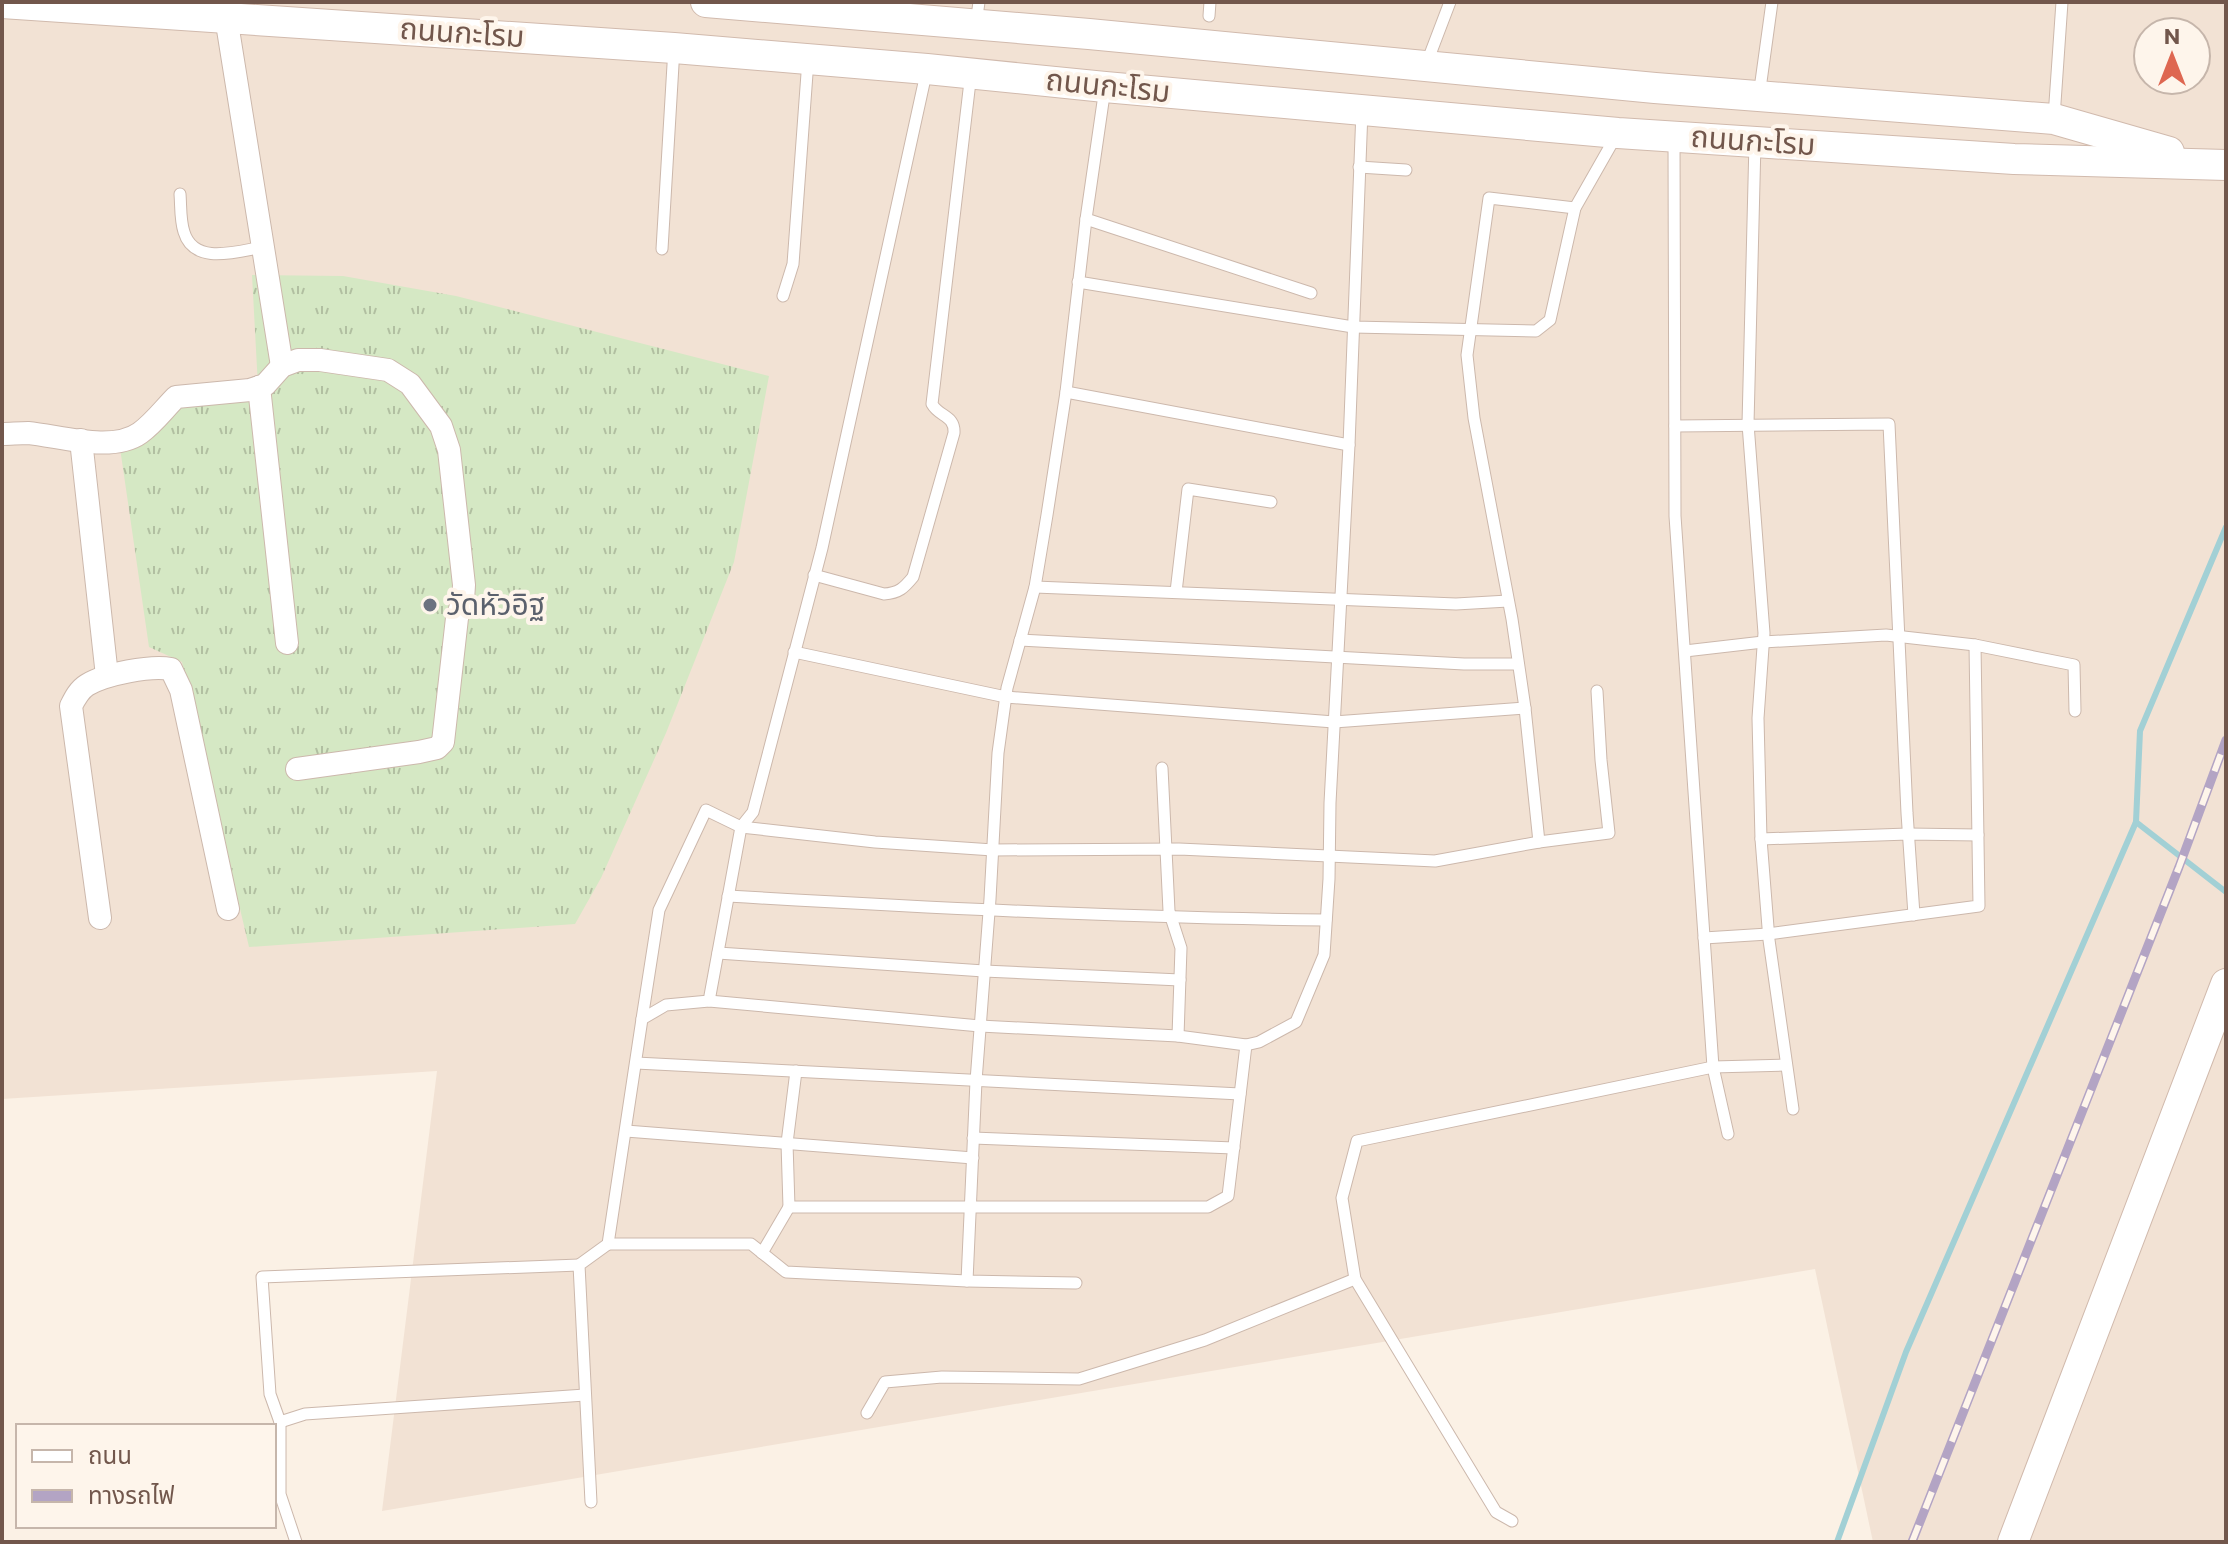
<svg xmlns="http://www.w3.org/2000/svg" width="2228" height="1544" font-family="Commissioner,'Noto Sans Thai',sans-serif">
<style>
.residential{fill:#f2e2d4;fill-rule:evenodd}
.grass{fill:url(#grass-tufts)}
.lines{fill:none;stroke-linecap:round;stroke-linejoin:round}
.stream{stroke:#a2d0d5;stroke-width:6}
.lane-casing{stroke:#ccb8ac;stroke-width:13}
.street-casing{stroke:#ccb8ac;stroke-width:24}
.secondary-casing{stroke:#d1baad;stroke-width:32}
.lane{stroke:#fff;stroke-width:11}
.street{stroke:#fff;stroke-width:22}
.secondary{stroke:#fff;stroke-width:30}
.rail-casing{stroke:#b3a4c4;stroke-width:9}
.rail{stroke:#fef5eb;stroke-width:6;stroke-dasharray:18;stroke-linecap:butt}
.worship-dot{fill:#6b7280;stroke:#fef5eb;stroke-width:3}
.labels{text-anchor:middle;stroke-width:8;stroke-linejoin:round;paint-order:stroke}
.street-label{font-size:30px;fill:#72574c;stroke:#fef5eb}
.worship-label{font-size:30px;fill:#5b616d;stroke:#fef5eb;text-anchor:start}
</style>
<defs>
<pattern id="grass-tufts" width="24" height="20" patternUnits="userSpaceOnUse" patternTransform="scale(2)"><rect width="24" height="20" fill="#d5e8c4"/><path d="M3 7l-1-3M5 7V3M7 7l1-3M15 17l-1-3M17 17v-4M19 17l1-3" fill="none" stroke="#b1bfa1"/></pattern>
</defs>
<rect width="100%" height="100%" fill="#fbf1e5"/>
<path class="residential" d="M2 2H2226V1542H1873L1815 1269 382 1511 437 1071 2 1099ZM2148 32H2196V80H2148Z"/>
<polygon class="grass" points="252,275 343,276 456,296 769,376 734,562 666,733 601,878 575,924 249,947 182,662 149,647 119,441 186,395 258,387"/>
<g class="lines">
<g class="stream">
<polyline points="2136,822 2226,892"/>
<polyline points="1837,1542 1906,1352 2136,822 2140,731 2226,527"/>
</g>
<g class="lane-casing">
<g id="lane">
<polyline points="1209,16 1210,2"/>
<polyline points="976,24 979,2"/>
<polyline points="1426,65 1450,2"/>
<polyline points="1759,96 1772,2"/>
<polyline points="2054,117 2062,2"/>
<polyline points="1674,138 1675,516 1713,1067 1728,1134"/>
<polyline points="1755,142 1748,424 1764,633 1758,718 1761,839 1769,940 1793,1109"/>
<polyline points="1359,167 1406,170"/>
<path d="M180 194C181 206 180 220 184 232 194 266 238 251 263 247"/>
<polyline points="1086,219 1311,293"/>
<polyline points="662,249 674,48"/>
<polyline points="1078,282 1353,327 1536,331 1550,320 1575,208 1616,136"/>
<polyline points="783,296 793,264 808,60"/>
<polyline points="1066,392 1349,445"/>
<polyline points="1675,426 1889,424 1907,813 1914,915"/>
<path d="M814 575 884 594C899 593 904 588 913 577L954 433C955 415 939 417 932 404L971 73"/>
<polyline points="1035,587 1456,604 1508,601"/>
<polyline points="1176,592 1188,489 1271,502"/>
<polyline points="1020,640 1464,664 1518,664"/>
<polyline points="1685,651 1763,642 1886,635 1975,645 2074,665 2075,711"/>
<polyline points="794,652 1006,697 1334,722 1525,708"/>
<polyline points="1162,768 1169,911 1181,948 1178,1036"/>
<polyline points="1761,839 1908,834 1978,835"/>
<polyline points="1539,842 1525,708 1512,619 1474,418 1467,355 1489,198 1575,208"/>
<path d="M728 896C928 908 1127 918 1326 920"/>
<polyline points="1704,938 1768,934 1979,906 1975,645"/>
<polyline points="718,953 984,971 1180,980"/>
<polyline points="709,1001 980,1026 1178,1036 1246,1045"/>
<polyline points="642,1019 659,910 706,810 741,827 875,842 993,850 1179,849 1435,861 1539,842 1609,833 1601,760 1597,691"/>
<polyline points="636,1063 1240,1094"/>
<polyline points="796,1071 787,1143 789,1207 1208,1207 1228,1196 1246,1045 1259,1042 1296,1022 1324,955 1329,879 1330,803 1349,445 1362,111"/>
<polyline points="626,1131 973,1158"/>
<polyline points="973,1138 1234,1148"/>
<polyline points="608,1244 751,1244 786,1272 967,1281 1076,1283"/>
<polyline points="762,1253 789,1207"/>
<polyline points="579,1265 262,1277 270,1394 280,1422 305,1414 585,1395"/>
<polyline points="967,1281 976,1081 990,899 998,753 1007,688 1035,587 1047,515 1066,392 1086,219 1105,88"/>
<polyline points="867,1413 885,1382 942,1377 1079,1379 1205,1340 1355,1279"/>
<polyline points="280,1422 280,1494 296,1542"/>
<polyline points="591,1502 579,1265 608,1244 642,1019 666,1005 709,1001 741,827 753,812 822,548 927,69"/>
<polyline points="1512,1521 1496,1512 1355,1279 1342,1198 1357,1141 1713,1067 1786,1065"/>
</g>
</g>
<g class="street-casing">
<g id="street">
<polyline points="226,17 282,366"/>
<polyline points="259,387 287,643"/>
<path d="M2 434C10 434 19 433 28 433 60 436 112 453 140 433 154 423 164 409 176 397L250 390 265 385 282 366 298 360H320L388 370 410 384 441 426 449 450 464 585 463 600 457 618 443 742 437 748 419 752 297 769"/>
<polyline points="81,440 107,676"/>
<path d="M100 918 71 706C75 698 79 690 87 685 105 674 151 665 171 669L181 690 228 909"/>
</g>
</g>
<g class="secondary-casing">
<g id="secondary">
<polyline points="706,2 1089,34 1655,88 2054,119 2169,152"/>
<polyline points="2,3 674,48 927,69 1105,87 1618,133 2014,159 2226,165"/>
<polyline points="2013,1542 2226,984"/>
</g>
</g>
<use href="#lane" class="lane"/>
<use href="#street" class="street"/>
<use href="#secondary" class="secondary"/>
<g class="rail-casing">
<polyline id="rail" points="1912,1542 2179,867 2226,740"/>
</g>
<use href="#rail" class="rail"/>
</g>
<circle class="worship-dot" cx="430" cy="605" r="8"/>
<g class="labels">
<g class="street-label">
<text transform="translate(462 33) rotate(4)" y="10">ถนนกะโรม</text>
<text transform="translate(1108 86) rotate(6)" y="10">ถนนกะโรม</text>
<text transform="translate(1753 141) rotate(4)" y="10">ถนนกะโรม</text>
</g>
<g class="worship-label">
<text x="446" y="615">วัดหัวอิฐ</text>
</g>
</g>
<rect width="2228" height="1544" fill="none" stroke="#72574c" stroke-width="8"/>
<rect x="16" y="1424" width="260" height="104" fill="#fef5eb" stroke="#c6b6ab" stroke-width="2"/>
<rect x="32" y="1450" width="40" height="12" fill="#ffffff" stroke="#c6b6ab" stroke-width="2"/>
<text x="88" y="1464" font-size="24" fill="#72574c">ถนน</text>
<rect x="32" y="1490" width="40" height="12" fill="#b3a4c4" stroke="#c6b6ab" stroke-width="2"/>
<text x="88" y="1504" font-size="24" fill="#72574c">ทางรถไฟ</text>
<g transform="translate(2172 56)"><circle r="38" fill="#fef5eb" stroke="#c6b6ab" stroke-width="2"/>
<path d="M0-6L14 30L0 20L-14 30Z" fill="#de6751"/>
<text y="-12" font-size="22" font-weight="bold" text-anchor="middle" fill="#72574c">N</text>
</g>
</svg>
